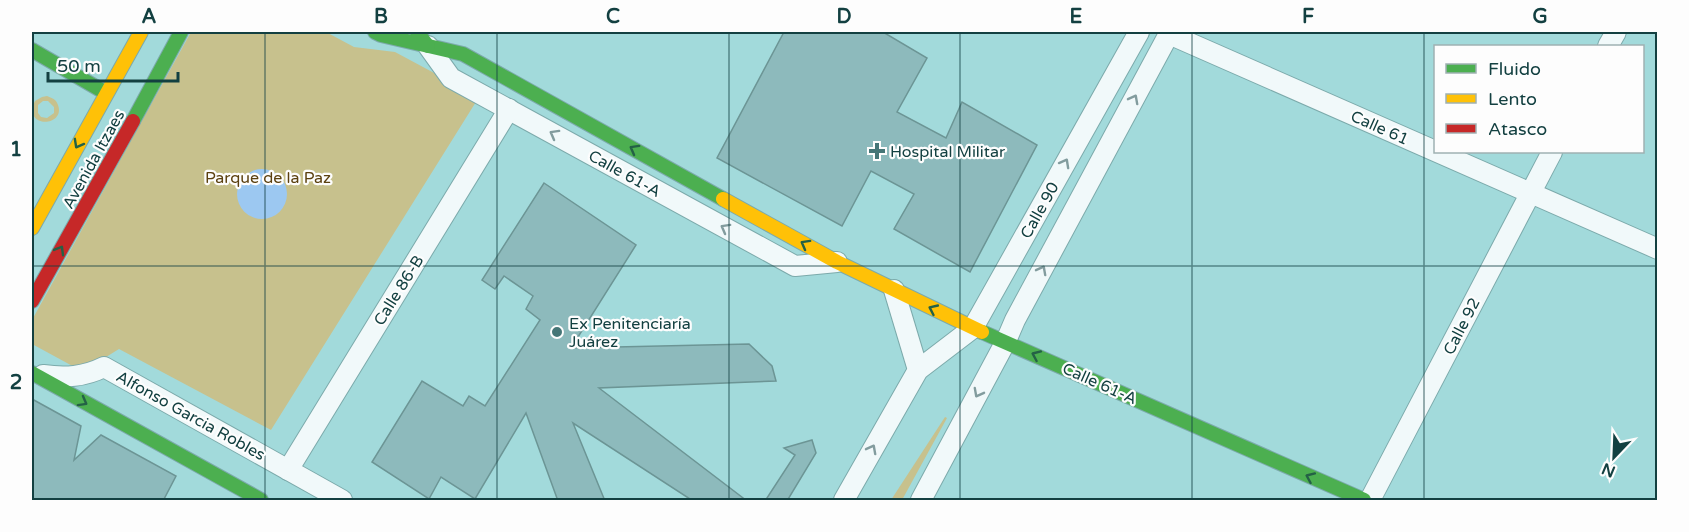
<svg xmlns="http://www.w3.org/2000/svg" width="1689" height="532" font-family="'Varela Round',sans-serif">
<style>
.green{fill:#c7c18d;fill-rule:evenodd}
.water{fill:#9cc8f1}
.building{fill:#8dbabc;stroke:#6c9595;stroke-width:1.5}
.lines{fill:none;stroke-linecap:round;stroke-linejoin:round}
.street-casing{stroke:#7caaab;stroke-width:22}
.fast-casing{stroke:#7caaab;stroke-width:16}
.slow-casing{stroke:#7caaab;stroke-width:16}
.jam-casing{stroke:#7caaab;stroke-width:16}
.street{stroke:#f1f9fa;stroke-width:20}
.fast{stroke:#4caf50;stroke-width:14}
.slow{stroke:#ffc107;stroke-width:14}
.jam{stroke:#c62828;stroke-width:14}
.oneway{stroke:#829c9e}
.oneway2{stroke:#246146}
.grid{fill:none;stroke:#134041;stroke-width:1.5;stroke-opacity:0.55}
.poi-dot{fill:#457677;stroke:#fdfdfd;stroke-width:2}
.labels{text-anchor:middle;stroke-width:4.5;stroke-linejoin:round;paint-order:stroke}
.street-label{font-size:16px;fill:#134041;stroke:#fdfdfd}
.poi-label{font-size:16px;fill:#134041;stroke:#fdfdfd;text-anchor:start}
.park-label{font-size:16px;fill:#5b400f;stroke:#fdfdfd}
.neatline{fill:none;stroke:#134041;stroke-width:2}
.grid-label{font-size:20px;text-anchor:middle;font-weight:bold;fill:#134041}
</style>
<rect width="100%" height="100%" fill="#a2dadb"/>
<g class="green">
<polygon points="191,32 326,32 354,47 395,52 479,97 271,430 119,349 90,367 78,369 32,344 32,320"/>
<path d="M47 96C52 98 56 99 58 105 66 127 22 129 35 101L42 97ZM43 101H48L54 107V113L47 118 41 117 38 113V105Z"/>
<polygon points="945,417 947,418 902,500 891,500"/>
</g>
<circle class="water" cx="262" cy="194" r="25"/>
<g class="building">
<polygon points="784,32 883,32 927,58 897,112 946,138 962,102 1037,145 970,272 894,229 914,194 871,171 842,226 717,158"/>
<polygon points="544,183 636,245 571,348 749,344 772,366 776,381 599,388 747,501 693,501 573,423 605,501 558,501 526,413 475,499 441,477 429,499 372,462 422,381 463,406 469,396 485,406 540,320 526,309 533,296 504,276 495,289 482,280"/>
<polygon points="32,399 81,426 74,460 101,435 176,476 163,501 32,501"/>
<polygon points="812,440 816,453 787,501 765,501 795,455 784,448"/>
</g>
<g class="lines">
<g class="street-casing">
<g id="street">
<polyline points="1169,34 1658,249"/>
<polyline points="428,46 451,78 795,266 837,262"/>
<polyline points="1608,46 1616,32"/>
<polyline points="894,290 918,370"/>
<path d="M43 375C65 378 84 377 104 367L342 500"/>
<polyline points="288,470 509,109"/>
<polyline points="844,500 918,370 973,328 1139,32"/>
<polyline points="921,500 1006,341 1015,320 1170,32"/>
<polyline points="1370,500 1552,152"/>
</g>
</g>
<g class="fast-casing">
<g id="fast">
<polyline points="375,32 381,35 463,54 723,199"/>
<polyline points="417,32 428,46"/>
<polyline points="32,50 106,93"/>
<polyline points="133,121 181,32"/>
<polyline points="982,332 1364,500"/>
<polyline points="32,373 261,500"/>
</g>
</g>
<g class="slow-casing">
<g id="slow">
<polyline points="723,199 837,262 982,332"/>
<polyline points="32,228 141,32"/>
</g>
</g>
<g class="jam-casing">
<polyline id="jam" points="32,301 133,121"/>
</g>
<use href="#street" class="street"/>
<use href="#fast" class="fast"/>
<use href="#slow" class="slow"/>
<use href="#jam" class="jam"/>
</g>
<defs><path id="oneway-chevron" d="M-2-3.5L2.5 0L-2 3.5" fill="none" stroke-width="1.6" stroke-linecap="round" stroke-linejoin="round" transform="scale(1.5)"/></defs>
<g class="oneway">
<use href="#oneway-chevron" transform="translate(1134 99) rotate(-62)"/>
<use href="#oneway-chevron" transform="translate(554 134) rotate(-151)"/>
<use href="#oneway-chevron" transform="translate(1065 163) rotate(-61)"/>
<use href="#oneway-chevron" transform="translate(725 228) rotate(-151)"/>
<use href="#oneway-chevron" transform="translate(1042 270) rotate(-62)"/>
<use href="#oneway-chevron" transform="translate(978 393) rotate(118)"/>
<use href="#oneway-chevron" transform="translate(872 449) rotate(-62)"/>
</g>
<g class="oneway2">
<use href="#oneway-chevron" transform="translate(78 144) rotate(119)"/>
<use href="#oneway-chevron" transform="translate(634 149) rotate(-151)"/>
<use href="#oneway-chevron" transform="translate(805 244) rotate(-151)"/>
<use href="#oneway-chevron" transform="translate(60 250) rotate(-60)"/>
<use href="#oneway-chevron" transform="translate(933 309) rotate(-155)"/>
<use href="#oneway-chevron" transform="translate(1036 355) rotate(-156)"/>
<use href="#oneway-chevron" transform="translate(83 402) rotate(29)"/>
<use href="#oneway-chevron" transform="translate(1310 477) rotate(-156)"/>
</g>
<path class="grid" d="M265 32V500M497 32V500M729 32V500M960 32V500M1192 32V500M1424 32V500M32 266H1658"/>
<g class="poi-dot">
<path d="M874 142h6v6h6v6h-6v6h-6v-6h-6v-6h6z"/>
<circle cx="557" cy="332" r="6"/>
</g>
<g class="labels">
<g class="street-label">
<text transform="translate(1380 127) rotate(24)" y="6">Calle 61</text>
<text transform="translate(93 159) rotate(-61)" y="6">Avenida Itzaes</text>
<text transform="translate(625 173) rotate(29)" y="6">Calle 61-A</text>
<text transform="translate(1039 210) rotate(-61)" y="6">Calle 90</text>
<text transform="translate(398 290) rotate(-58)" y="6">Calle 86-B</text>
<text transform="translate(1461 326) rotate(-63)" y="6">Calle 92</text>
<text transform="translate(1100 383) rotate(24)" y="6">Calle 61-A</text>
<text transform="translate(191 415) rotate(29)" y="6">Alfonso Garcia Robles</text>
</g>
<g class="poi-label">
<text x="890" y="157">Hospital Militar</text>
<text x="569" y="329">Ex Penitenciaría<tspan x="569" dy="18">Juárez</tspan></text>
</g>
<g class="park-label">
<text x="268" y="183">Parque de la Paz</text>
</g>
</g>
<rect width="1689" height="532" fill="none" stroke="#fdfdfd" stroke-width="66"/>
<rect x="1434" y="45" width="210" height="108" fill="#fdfdfd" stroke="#9fb1b2" stroke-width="1.5"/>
<rect x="1446" y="64" width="30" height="9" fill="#4caf50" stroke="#9fb1b2" stroke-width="1.5"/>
<text x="1488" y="75" font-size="18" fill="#134041">Fluido</text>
<rect x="1446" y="94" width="30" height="9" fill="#ffc107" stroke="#9fb1b2" stroke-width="1.5"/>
<text x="1488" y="105" font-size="18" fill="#134041">Lento</text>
<rect x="1446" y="124" width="30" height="9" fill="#c62828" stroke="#9fb1b2" stroke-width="1.5"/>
<text x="1488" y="135" font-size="18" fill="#134041">Atasco</text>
<g transform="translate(1614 457) rotate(203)" stroke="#fdfdfd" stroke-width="4.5" paint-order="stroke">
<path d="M0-4.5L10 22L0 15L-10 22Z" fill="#134041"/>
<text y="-9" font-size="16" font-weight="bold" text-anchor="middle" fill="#134041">N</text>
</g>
<path d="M48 72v9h130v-9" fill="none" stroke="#134041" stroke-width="3"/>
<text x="57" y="72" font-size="18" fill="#134041" stroke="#fdfdfd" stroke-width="4.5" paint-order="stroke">50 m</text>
<rect x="33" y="33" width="1623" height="466" class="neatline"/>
<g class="grid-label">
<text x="149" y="23">A</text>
<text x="381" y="23">B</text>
<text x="613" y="23">C</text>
<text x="844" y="23">D</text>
<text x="1076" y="23">E</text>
<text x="1308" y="23">F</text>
<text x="1540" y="23">G</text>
<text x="16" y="156">1</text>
<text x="16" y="389">2</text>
</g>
</svg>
